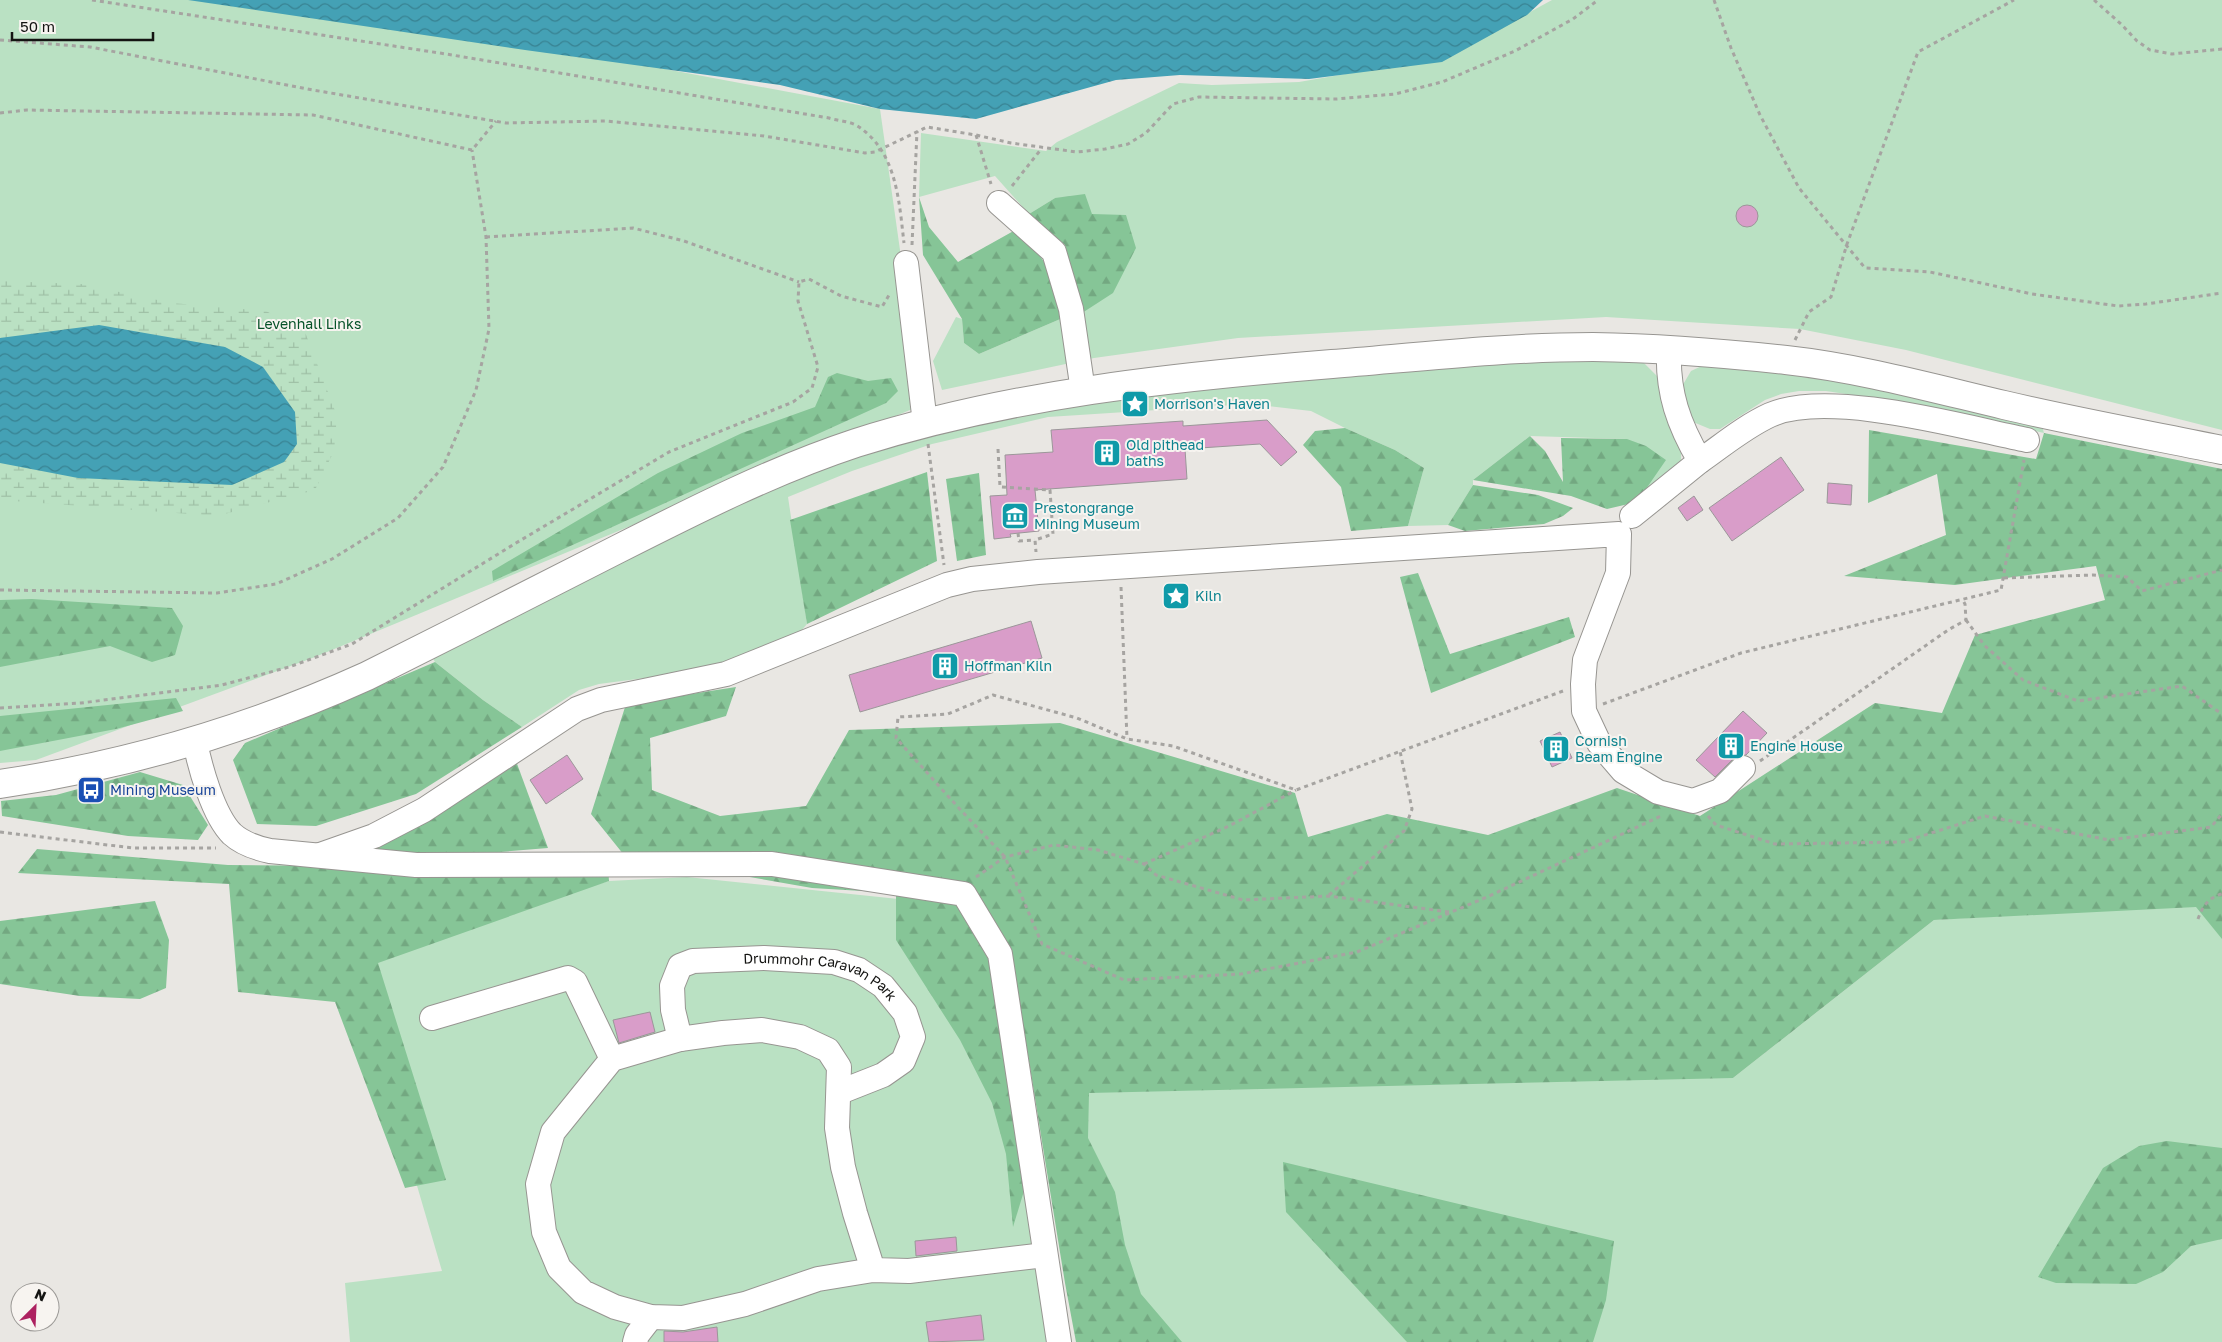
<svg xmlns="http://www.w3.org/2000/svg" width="2222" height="1342" font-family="'Golos Text',sans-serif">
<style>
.green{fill:#bae1c3}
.forest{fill:url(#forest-firs)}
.wetland{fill:url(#wetland-marsh)}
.water{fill:url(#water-waves)}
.building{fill:#d99dc9;stroke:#9b9799}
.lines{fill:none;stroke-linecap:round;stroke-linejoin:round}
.minor-casing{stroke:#979591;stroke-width:26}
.major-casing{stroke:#979591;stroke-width:30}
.path{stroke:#a6a4a1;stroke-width:3;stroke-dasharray:4 4;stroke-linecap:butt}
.minor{stroke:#fff;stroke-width:24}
.major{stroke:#fff;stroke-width:28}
.labels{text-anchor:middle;stroke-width:4;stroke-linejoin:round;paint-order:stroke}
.park-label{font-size:14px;fill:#055128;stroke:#f7f4f0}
.culture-label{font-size:14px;fill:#0d838f;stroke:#f7f4f0;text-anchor:start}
.transit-label{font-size:14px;fill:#164399;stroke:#f7f4f0;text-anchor:start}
.street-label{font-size:14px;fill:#141412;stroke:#f7f4f0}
</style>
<defs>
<pattern id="forest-firs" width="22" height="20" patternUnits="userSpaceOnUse" patternTransform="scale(1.25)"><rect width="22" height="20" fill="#86c597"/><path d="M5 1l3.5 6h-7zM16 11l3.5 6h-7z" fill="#73a881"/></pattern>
<pattern id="wetland-marsh" width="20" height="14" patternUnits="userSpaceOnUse" patternTransform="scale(1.25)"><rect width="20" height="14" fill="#bae1c3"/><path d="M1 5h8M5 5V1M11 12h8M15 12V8" fill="none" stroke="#9fc0a6"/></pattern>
<pattern id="water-waves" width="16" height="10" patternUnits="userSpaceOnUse" patternTransform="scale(1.25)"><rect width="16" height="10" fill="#44a1b5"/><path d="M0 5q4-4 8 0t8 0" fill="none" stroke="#388292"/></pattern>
</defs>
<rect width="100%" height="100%" fill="#e9e7e3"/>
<g class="green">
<polygon points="0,0 242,0 633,63 880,109 922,405 315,657 36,760 0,763"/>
<polygon points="1552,0 2222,0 2222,430 1906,350 1800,329 1606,317 1238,338 1094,358 942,390 933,361 956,317 962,319 964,343 979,354 1065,317 1092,214 1055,198 1029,214 995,176 919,197 921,133 1046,151 1057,142 1179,83 1212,85 1299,82 1450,56"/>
<polygon points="1633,358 1643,362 1657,376 1681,453 1681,462 1637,502 1627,439 1530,436 1473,480 1473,485 1448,525 1408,526 1424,468 1395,450 1345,428 1311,411 1250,404 1048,417 932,444 852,471 788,497 807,624 800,632 725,664 675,674 599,684 579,690 522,727 483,700 435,662 431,655 785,481 933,433 1084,401 1487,362"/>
<polygon points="1708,363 1800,374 1893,390 2042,426 2044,433 1925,406 1826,391 1799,391 1781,394 1765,400 1720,429 1710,429 1693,422 1681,388 1691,371"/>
<polygon points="687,877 956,905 984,945 1049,1342 350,1342 345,1283 442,1271 350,957 609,881"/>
<polygon points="2197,904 2222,936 2222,1342 1085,1342 1025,1037 1733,1078 1934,920"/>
</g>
<g class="forest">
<polygon points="1085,194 1092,214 1126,215 1136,248 1113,293 1079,315 1065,245 1029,214 1055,198"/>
<polygon points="919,197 929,227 958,262 1019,228 1045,263 1065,317 979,354 964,343 962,319 923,255"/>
<polygon points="837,373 868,381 891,378 898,391 886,403 493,581 492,571 658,473 742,433 815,407 828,377"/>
<polygon points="1345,428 1395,450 1424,468 1408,526 1351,531 1341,487 1303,445 1315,431"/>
<polygon points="1869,430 2036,459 2044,433 2222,469 2222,939 2196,907 1934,920 1733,1078 1089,1093 1088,1138 1115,1192 1125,1245 1141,1294 1182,1342 1076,1342 1065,1283 1026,1043 1027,1181 1013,1227 1006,1154 992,1103 960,1040 896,940 896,893 812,888 624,855 591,814 626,704 736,687 726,716 650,738 652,790 720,816 806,806 849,730 1060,723 1295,793 1308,837 1387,814 1488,835 1617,788 1700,816 1875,703 1942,713 1975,635 2105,600 2096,566 1955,585 1844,576 1946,535 1937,474 1868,503"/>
<polygon points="1530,436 1545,451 1563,482 1561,438 1627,439 1646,446 1666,460 1637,502 1607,509 1571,496 1473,480"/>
<polygon points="927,472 937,561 807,624 790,520"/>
<polygon points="979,473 986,555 957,561 946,479"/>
<polygon points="1473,485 1538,495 1573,508 1563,516 1544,524 1465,531 1448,525"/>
<polygon points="1418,573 1450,654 1569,617 1575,637 1431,693 1400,577"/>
<polygon points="32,599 172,608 183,626 175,655 152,662 110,646 0,667 0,600"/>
<polygon points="435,662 483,700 522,727 416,794 316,826 257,824 233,760 245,743"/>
<polygon points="176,698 183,711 116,729 0,751 0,716"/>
<polygon points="516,761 548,848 417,859 368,851"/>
<polygon points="140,772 183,785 208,825 198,840 128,836 2,816 1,801 56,795"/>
<polygon points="37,849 228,865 608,868 609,881 378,963 446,1180 405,1188 335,1002 238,992 229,884 18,873"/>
<polygon points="155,901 169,940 166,988 140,999 80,996 0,984 0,921"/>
<polygon points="2167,1141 2222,1148 2222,1239 2191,1246 2163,1272 2136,1284 2056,1283 2038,1277 2103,1168 2139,1146"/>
<polygon points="1283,1162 1614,1241 1606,1300 1593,1342 1407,1342 1286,1212"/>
</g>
<polygon class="wetland" points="0,281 81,284 172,303 266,311 305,332 337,416 334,451 315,490 217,516 0,500"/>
<g class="water">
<polygon points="188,0 1543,0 1527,15 1442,62 1309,79 1180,75 1116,80 976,119 880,109 780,85 525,50"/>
<polygon points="99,325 225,347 263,367 295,412 297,444 284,462 232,485 78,478 0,463 0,338"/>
</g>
<g class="building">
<circle cx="1747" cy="216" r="11"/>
<polygon points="1267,420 1297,452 1281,466 1260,444 1185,449 1187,479 1035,490 1039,531 1010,534 1011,537 994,539 990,496 1007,495 1005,455 1053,452 1051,430 1183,421 1183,426"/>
<polygon points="1781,457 1804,490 1732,541 1709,508"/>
<polygon points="1828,483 1852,485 1851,505 1827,503"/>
<polygon points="1694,496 1703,510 1687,521 1678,508"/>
<polygon points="1031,621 1042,658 860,712 849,675"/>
<polygon points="1743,711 1767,733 1746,755 1739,755 1734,758 1715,777 1696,760"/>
<polygon points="1560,732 1572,758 1552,767 1540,741"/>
<polygon points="567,755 583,779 546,804 530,780"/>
<polygon points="650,1012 655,1032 619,1043 613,1020"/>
<polygon points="956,1237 957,1251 916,1256 915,1241"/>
<polygon points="981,1315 984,1340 929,1342 926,1322"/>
<polygon points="717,1327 718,1342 664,1342 664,1331 683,1332"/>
</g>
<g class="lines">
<g class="minor-casing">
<g id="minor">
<polyline points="999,203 1054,252 1071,309 1083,391"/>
<polyline points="906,263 925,423"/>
<path d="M1700 461C1723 445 1744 427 1770 415 1828 389 1963 427 2027 440"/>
<path d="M1632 516 1700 461C1679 425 1667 393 1669 349"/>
<path d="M195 742C200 767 213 815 232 834 243 844 256 848 270 851L416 865 772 864 964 894 1000 954 1059 1342"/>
<polyline points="320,855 374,836 424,810 577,709 601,700 726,674 947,585 972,579 1038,572 1619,534 1618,573 1585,660 1583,684 1584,711 1599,743 1623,771 1658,792 1693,801 1720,791 1743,768"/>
<polyline points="432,1018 568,978 575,982 612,1059"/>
<path id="s1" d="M680 1039 673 1010 672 986 680 966 693 961 764 958 834 962 859 970 883 986 905 1013 913 1037 903 1061 883 1075 840 1092"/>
<polyline points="873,1270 818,1279 745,1304 683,1318 651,1317 615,1307 583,1292 559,1268 544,1232 538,1184 553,1132 612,1059 680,1039 723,1033 762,1030 800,1037 828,1050 839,1067 837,1128 843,1167 855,1213 873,1270 909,1271 1045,1255"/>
<polyline points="635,1342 637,1335 651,1317"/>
</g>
</g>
<g class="major-casing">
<path id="major" d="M0 784C128 765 250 729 367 676 451 634 534 592 618 549 695 510 774 470 856 443 1011 394 1171 377 1332 364 1419 357 1506 347 1593 347 1658 348 1722 353 1786 360 1859 368 1932 388 2004 405 2076 422 2149 435 2222 450"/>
</g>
<g class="path">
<path d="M92 0 446 54 829 118C838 121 851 121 859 127 897 153 899 201 904 243"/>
<polyline points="1714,0 1731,48 1760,115 1799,188 1865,268 1930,272 2032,294 2118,306 2146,304 2222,293"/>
<polyline points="2094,0 2121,24 2137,41 2150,50 2172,54 2222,49"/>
<polyline points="0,40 90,47 313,90 506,123 606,121 764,136 865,153 875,152 927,127 976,135 1011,143 1077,152 1105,149 1128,144 1146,133 1173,104 1199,97 1336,99 1395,94 1442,82 1515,51 1573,19 1598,0"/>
<polyline points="0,113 27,110 313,115 472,150 496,121"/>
<polyline points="976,135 991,184"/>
<polyline points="1012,186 1042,148"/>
<polyline points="486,237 633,228 684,241 799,282"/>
<polyline points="912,245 917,131"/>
<polyline points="1795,340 1809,312 1831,297 1847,244 1918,52 2014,0"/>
<polyline points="928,444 944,565"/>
<polyline points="998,449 1000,487 1050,490 1053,534 1035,540 1036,552"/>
<polyline points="1018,533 1019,541 1035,540"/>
<polyline points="2004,578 2093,575 2127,577 2142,591 2222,570"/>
<polyline points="1121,587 1127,739"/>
<polyline points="0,590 217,593 276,584 332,559 398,518 443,467 476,390 489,329 486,237 472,150"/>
<polyline points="1966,620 1984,645 2023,680 2078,701 2182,686 2222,714"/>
<polyline points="1563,691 1296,790 1173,746 1127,739 1077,718 993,695 948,714 898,717 896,738 956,805 1005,857 1042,944 1124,980 1241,974 1357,952 1487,897 1663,815"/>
<polyline points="1603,704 1741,653 2001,590 2024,460"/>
<polyline points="0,708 81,703 222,685 289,667 352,644 516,543 669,452 793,402 812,388 818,367 798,301 799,282 809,279 841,296 882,307 889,295"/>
<polyline points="1760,761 1948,630 1966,620 1965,604 1962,599"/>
<polyline points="1708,816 1716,825 1775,844 1903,842 1985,816 2109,840 2211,827 2222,814"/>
<polyline points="0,832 133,848 216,848"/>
<polyline points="1144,864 1229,826 1296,790"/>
<polyline points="976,877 1005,857 1054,845 1098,850 1144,864 1156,875 1243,900 1329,896 1449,912"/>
<polyline points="1329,895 1404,831 1412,809 1400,751"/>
<path d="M2198 919C2202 907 2209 897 2222 894"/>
</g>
<use href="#minor" class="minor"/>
<use href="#major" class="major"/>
</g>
<defs>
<g id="sight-square" transform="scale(1.4375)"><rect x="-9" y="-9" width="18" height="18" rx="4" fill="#0f9aa8" stroke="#f7f4f0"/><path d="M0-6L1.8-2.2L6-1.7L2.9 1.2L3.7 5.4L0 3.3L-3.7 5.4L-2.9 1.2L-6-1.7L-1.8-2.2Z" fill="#fff"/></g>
<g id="building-square" transform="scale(1.4375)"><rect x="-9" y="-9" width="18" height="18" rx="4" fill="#0f9aa8" stroke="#f7f4f0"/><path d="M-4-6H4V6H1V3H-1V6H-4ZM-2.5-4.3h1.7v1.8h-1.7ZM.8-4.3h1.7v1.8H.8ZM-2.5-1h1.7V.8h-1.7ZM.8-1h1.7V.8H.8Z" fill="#fff"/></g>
<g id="museum-square" transform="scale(1.4375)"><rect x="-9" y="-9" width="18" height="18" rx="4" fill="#0f9aa8" stroke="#f7f4f0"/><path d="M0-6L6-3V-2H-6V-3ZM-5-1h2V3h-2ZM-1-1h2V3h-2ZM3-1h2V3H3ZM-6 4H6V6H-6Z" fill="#fff"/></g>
<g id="bus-square" transform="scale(1.4375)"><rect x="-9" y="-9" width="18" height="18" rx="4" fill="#1a4fb4" stroke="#f7f4f0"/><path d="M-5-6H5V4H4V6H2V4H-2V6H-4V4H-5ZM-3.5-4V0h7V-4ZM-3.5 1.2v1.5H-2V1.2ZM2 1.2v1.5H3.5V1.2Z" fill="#fff"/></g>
</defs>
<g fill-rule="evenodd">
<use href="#sight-square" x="1135" y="404"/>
<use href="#building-square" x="1107" y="453"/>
<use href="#museum-square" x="1015" y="516"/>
<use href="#sight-square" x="1176" y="596"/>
<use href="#building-square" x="945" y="666"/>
<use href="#building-square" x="1731" y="746"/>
<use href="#building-square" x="1556" y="749"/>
<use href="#bus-square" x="91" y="790"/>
</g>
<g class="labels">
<g class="park-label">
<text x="309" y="329">Levenhall Links</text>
</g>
<g class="culture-label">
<text x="1154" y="409">Morrison's Haven</text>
<text x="1126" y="450">Old pithead<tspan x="1126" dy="16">baths</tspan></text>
<text x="1034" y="513">Prestongrange<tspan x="1034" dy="16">Mining Museum</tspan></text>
<text x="1195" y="601">Kiln</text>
<text x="964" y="671">Hoffman Kiln</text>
<text x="1575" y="746">Cornish<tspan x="1575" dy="16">Beam Engine</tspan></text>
<text x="1750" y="751">Engine House</text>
</g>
<g class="transit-label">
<text x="110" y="795">Mining Museum</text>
</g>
<g class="street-label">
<text dy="5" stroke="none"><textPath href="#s1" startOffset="221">Drummohr Caravan Park</textPath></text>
</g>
</g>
<g transform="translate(35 1307) rotate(24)"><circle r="24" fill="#f7f4f0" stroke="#9c9a97"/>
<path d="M0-4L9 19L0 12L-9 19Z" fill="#ad2160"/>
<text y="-8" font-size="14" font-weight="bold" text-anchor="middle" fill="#141412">N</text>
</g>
<path d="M12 32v8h141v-8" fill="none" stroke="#141412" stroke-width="2.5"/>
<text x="20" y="32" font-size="15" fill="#141412" stroke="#f7f4f0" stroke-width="4" paint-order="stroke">50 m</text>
</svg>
